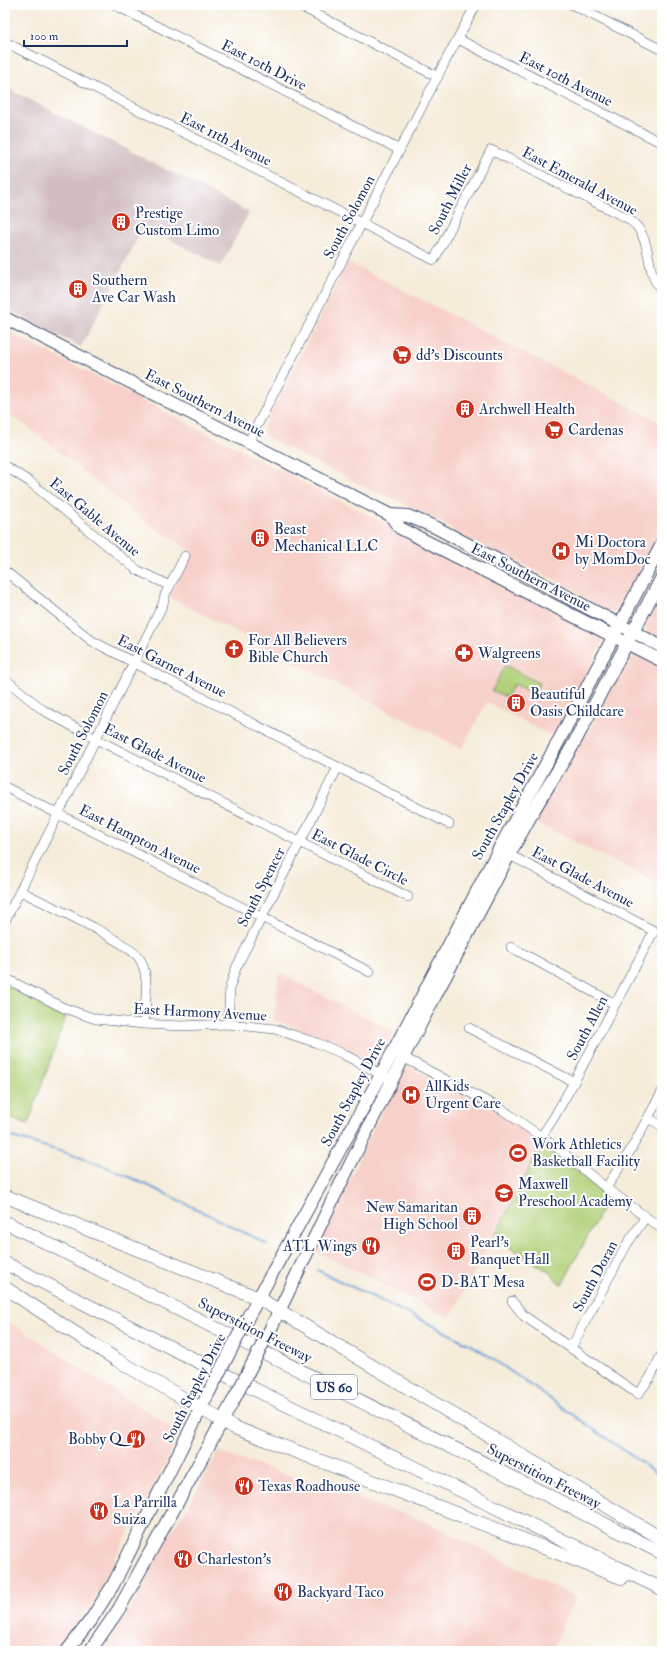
<svg xmlns="http://www.w3.org/2000/svg" width="667" height="1656" font-family="'IM FELL Double Pica',serif">
<style>
.built{fill:#f7d0c9}
.industrial{fill:#d2bec1}
.green{fill:#b1d078;stroke:#66806b}
.lines{fill:none;stroke-linecap:round;stroke-linejoin:round}
.stream{stroke:#69a0d7;stroke-width:2}
.minor-casing{stroke:#3c4b70;stroke-width:10}
.major-casing{stroke:#3c4b70;stroke-width:14}
.highway-casing{stroke:#3c4b70;stroke-width:14}
.minor{stroke:#fff;stroke-width:9}
.major{stroke:#fff;stroke-width:12}
.highway{stroke:#fff;stroke-width:13}
.major-bridge-casing{stroke:#3c4b70;stroke-width:14;stroke-linecap:butt}
.major-bridge{stroke:#fff;stroke-width:12}
.labels{text-anchor:middle;stroke-width:4;stroke-linejoin:round;paint-order:stroke}
.shield{fill:#fff;stroke:#5f6d8e;stroke-width:1}
.shield-label{font-size:14px;font-weight:bold;fill:#1b2f5e}
.street-label{font-size:15px;fill:#1b2f5e;stroke:#fff}
.poi-label{font-size:15px;fill:#1b2f5e;stroke:#fff;text-anchor:start}
</style>
<rect width="100%" height="100%" fill="#fff"/>
<filter id="ink" filterUnits="userSpaceOnUse"><feTurbulence type="fractalNoise" baseFrequency=".025" numOctaves="2"/><feDisplacementMap in="SourceGraphic" scale="8" xChannelSelector="R" yChannelSelector="G"/><feConvolveMatrix kernelMatrix="1 2 1 2 8 2 1 2 1" color-interpolation-filters="sRGB"/></filter>
<filter id="wash" filterUnits="userSpaceOnUse"><feTurbulence type="fractalNoise" baseFrequency=".012" numOctaves="4" result="noise"/><feDisplacementMap in="SourceGraphic" scale="16" xChannelSelector="R" yChannelSelector="G"/><feGaussianBlur stdDeviation="0.9" result="paint"/><feColorMatrix in="noise" values="0 0 0 0 0 0 0 0 0 0 0 0 0 0 0 0 0 1.4 0 .05"/><feComposite in="paint" operator="in"/></filter>
<g filter="url(#wash)">
<rect width="100%" height="100%" fill="#f5ecd9"/>
<g class="built">
<polygon points="348,262 662,423 662,530 619,611 611,613 583,598 555,580 509,557 491,551 465,538 439,521 397,500 379,494 268,438 264,434 263,428"/>
<polygon points="5,330 597,632 602,638 602,645 554,737 487,702 462,749 169,597 193,552 148,524 26,425 5,414"/>
<polygon points="662,594 662,641 648,634 645,627 646,621"/>
<polygon points="637,654 662,670 662,885 533,821 596,718 625,661 629,657"/>
<polygon points="279,973 394,1032 382,1056 378,1061 371,1062 316,1034 274,1021"/>
<polygon points="409,1066 505,1116 542,1144 450,1318 316,1251 370,1136 403,1070"/>
<polygon points="5,1319 180,1433 148,1500 133,1524 115,1558 109,1578 82,1619 57,1651 5,1651"/>
<polygon points="662,1439 662,1460 658,1457 660,1452 656,1450"/>
<polygon points="218,1452 425,1521 576,1597 561,1627 563,1628 551,1651 97,1651 130,1610 148,1578 153,1558 186,1510"/>
</g>
<polygon class="industrial" points="5,87 249,212 221,266 144,226 81,347 5,308"/>
<g class="green">
<polygon points="505,665 539,683 534,694 514,684 507,697 492,691"/>
<polygon points="5,985 66,1016 28,1124 5,1117"/>
<path d="M542 1144 609 1196 562 1285C556 1281 554 1276 549 1272 531 1260 512 1249 493 1239Z"/>
</g>
<g class="lines">
<g class="stream">
<path d="M5 1135C36 1144 66 1152 96 1163 154 1186 210 1216 267 1244"/>
<polyline points="317,1270 436,1327 480,1350 662,1477"/>
</g>
</g>
</g>
<g filter="url(#ink)">
<g class="lines">
<g class="minor-casing">
<g id="minor">
<polyline points="115,5 400,150"/>
<polyline points="298,5 438,77"/>
<polyline points="573,5 662,50"/>
<polyline points="458,39 662,143"/>
<path d="M5 42 434 260 491 150 629 219C633 223 638 226 640 231 652 249 646 275 662 290"/>
<polyline points="248,443 447,58 476,5"/>
<polyline points="5,466 30,482 137,570 170,586"/>
<polyline points="5,571 92,641 449,824"/>
<polyline points="5,679 43,710 96,739 408,897"/>
<polyline points="5,787 370,972"/>
<polyline points="504,852 654,931 574,1082 553,1119 541,1137"/>
<path d="M20 891C42 902 133 943 141 961 150 980 145 1003 144 1024"/>
<polyline points="5,921 163,604 165,595 185,556"/>
<polyline points="511,947 615,1004"/>
<polyline points="5,978 64,1008 96,1019 144,1024 181,1026 228,1024 275,1029 317,1043 341,1053 386,1077"/>
<polyline points="228,1024 230,987 236,968 338,767"/>
<polyline points="469,1028 574,1082"/>
<polyline points="399,1055 503,1110 560,1150 606,1188 662,1229"/>
<polyline points="648,1118 662,1126"/>
<polyline points="606,1188 630,1151 662,1092"/>
<polyline points="512,1301 524,1316 638,1394 650,1378 662,1354"/>
<polyline points="571,1348 627,1244 645,1218"/>
</g>
</g>
<g class="major-casing">
<g id="major">
<polyline points="5,318 390,515 408,516 435,527 662,647"/>
<polyline points="390,515 400,528 662,661"/>
<polyline points="248,1317 375,1086 499,849 556,746 662,544"/>
<polyline points="271,1328 333,1199 411,1042 509,855 535,808 572,747 662,577"/>
<polyline points="67,1651 92,1618 113,1585 209,1392"/>
<polyline points="90,1651 119,1609 232,1403"/>
</g>
</g>
<g class="highway-casing">
<g id="highway">
<polyline points="5,1196 258,1298 662,1539"/>
<polyline points="5,1222 662,1553"/>
<polyline points="5,1263 203,1364 662,1589"/>
<polyline points="5,1288 117,1360 233,1427 622,1578"/>
</g>
</g>
<use href="#minor" class="minor"/>
<use href="#major" class="major"/>
<use href="#highway" class="highway"/>
<g class="major-bridge-casing">
<g id="major-bridge">
<polyline points="209,1392 248,1317"/>
<polyline points="232,1403 271,1328"/>
</g>
</g>
<use href="#major-bridge" class="major-bridge"/>
</g>
</g>
<defs>
<g id="building-disc" transform="scale(1)"><circle r="9.5" fill="#c8321e" stroke="#fff"/><path d="M-4-6H4V6H1V3H-1V6H-4ZM-2.5-4.3h1.7v1.8h-1.7ZM.8-4.3h1.7v1.8H.8ZM-2.5-1h1.7V.8h-1.7ZM.8-1h1.7V.8H.8Z" fill="#fff"/></g>
<g id="supermarket-disc" transform="scale(1)"><circle r="9.5" fill="#c8321e" stroke="#fff"/><path d="M-6-5.5h2.5l.6 2H6L4.5 2H-2.5L-4.4-4H-6ZM-1.5 3.2a1.3 1.3 0 1 0 .1 0ZM3 3.2a1.3 1.3 0 1 0 .1 0Z" fill="#fff"/></g>
<g id="hospital-disc" transform="scale(1)"><circle r="9.5" fill="#c8321e" stroke="#fff"/><path d="M-5-5h3v3.5h4V-5h3V5h-3V1.5h-4V5h-3Z" fill="#fff"/></g>
<g id="church-disc" transform="scale(1)"><circle r="9.5" fill="#c8321e" stroke="#fff"/><path d="M-1.2-6h2.4v3.5h3.3v2.4h-3.3V6h-2.4V-.1h-3.3v-2.4h3.3Z" fill="#fff"/></g>
<g id="pharmacy-disc" transform="scale(1)"><circle r="9.5" fill="#c8321e" stroke="#fff"/><path d="M-2-6h4v4h4v4h-4v4h-4v-4h-4v-4h4Z" fill="#fff"/></g>
<g id="stadium-disc" transform="scale(1)"><circle r="9.5" fill="#c8321e" stroke="#fff"/><path d="M0-5a6.5 5 0 1 0 0 10a6.5 5 0 1 0 0-10ZM-3.5-1.8h7v3.6h-7Z" fill="#fff"/></g>
<g id="school-disc" transform="scale(1)"><circle r="9.5" fill="#c8321e" stroke="#fff"/><path d="M0-5L7-2L0 1L-7-2ZM-4 1L0 2.5L4 1V4Q0 6-4 4Z" fill="#fff"/></g>
<g id="restaurant-disc" transform="scale(1)"><circle r="9.5" fill="#c8321e" stroke="#fff"/><path d="M-5-6h1v4h1v-4h1v4h1v-4h1v5L-1.5 .5V6h-2V.5L-5-1ZM5-6V6H3V1.5H1.5Q1.5-4 5-6Z" fill="#fff"/></g>
</defs>
<g fill-rule="evenodd">
<use href="#building-disc" x="121" y="222"/>
<use href="#building-disc" x="78" y="289"/>
<use href="#supermarket-disc" x="402" y="355"/>
<use href="#building-disc" x="465" y="409"/>
<use href="#supermarket-disc" x="554" y="430"/>
<use href="#building-disc" x="260" y="538"/>
<use href="#hospital-disc" x="561" y="551"/>
<use href="#church-disc" x="234" y="649"/>
<use href="#pharmacy-disc" x="464" y="653"/>
<use href="#building-disc" x="516" y="703"/>
<use href="#hospital-disc" x="411" y="1095"/>
<use href="#stadium-disc" x="518" y="1153"/>
<use href="#school-disc" x="504" y="1193"/>
<use href="#building-disc" x="472" y="1216"/>
<use href="#restaurant-disc" x="371" y="1246"/>
<use href="#building-disc" x="456" y="1251"/>
<use href="#stadium-disc" x="427" y="1282"/>
<use href="#restaurant-disc" x="136" y="1439"/>
<use href="#restaurant-disc" x="244" y="1486"/>
<use href="#restaurant-disc" x="99" y="1511"/>
<use href="#restaurant-disc" x="183" y="1559"/>
<use href="#restaurant-disc" x="283" y="1592"/>
</g>
<g class="labels">
<rect class="shield" x="311" y="1375" width="46" height="24" rx="3"/>
<g class="shield-label">
<text x="334" y="1392">US 60</text>
</g>
<g class="street-label">
<text transform="translate(264 65) rotate(27)" y="5">East 10th Drive</text>
<text transform="translate(566 79) rotate(27)" y="5">East 10th Avenue</text>
<text transform="translate(226 139) rotate(27)" y="5">East 11th Avenue</text>
<text transform="translate(580 181) rotate(28)" y="5">East Emerald Avenue</text>
<text transform="translate(450 199) rotate(-63)" y="5">South Miller</text>
<text transform="translate(349 217) rotate(-62)" y="5">South Solomon</text>
<text transform="translate(205 403) rotate(27)" y="5">East Southern Avenue</text>
<text transform="translate(95 517) rotate(40)" y="5">East Gable Avenue</text>
<text transform="translate(531 577) rotate(27)" y="5">East Southern Avenue</text>
<text transform="translate(172 666) rotate(27)" y="5">East Garnet Avenue</text>
<text transform="translate(83 733) rotate(-63)" y="5">South Solomon</text>
<text transform="translate(155 753) rotate(27)" y="5">East Glade Avenue</text>
<text transform="translate(505 806) rotate(-61)" y="5">South Stapley Drive</text>
<text transform="translate(140 839) rotate(27)" y="5">East Hampton Avenue</text>
<text transform="translate(360 857) rotate(27)" y="5">East Glade Circle</text>
<text transform="translate(583 877) rotate(28)" y="5">East Glade Avenue</text>
<text transform="translate(261 887) rotate(-63)" y="5">South Spencer</text>
<text transform="translate(200 1012) rotate(3)" y="5">East Harmony Avenue</text>
<text transform="translate(587 1028) rotate(-62)" y="5">South Allen</text>
<text transform="translate(353 1092) rotate(-62)" y="5">South Stapley Drive</text>
<text transform="translate(595 1276) rotate(-62)" y="5">South Doran</text>
<text transform="translate(255 1330) rotate(27)" y="5">Superstition Freeway</text>
<text transform="translate(194 1388) rotate(-63)" y="5">South Stapley Drive</text>
<text transform="translate(544 1476) rotate(27)" y="5">Superstition Freeway</text>
</g>
<g class="poi-label">
<text x="135" y="218">Prestige<tspan x="135" dy="17">Custom Limo</tspan></text>
<text x="92" y="285">Southern<tspan x="92" dy="17">Ave Car Wash</tspan></text>
<text x="416" y="360">dd's Discounts</text>
<text x="479" y="414">Archwell Health</text>
<text x="568" y="435">Cardenas</text>
<text x="274" y="534">Beast<tspan x="274" dy="17">Mechanical LLC</tspan></text>
<text x="575" y="547">Mi Doctora<tspan x="575" dy="17">by MomDoc</tspan></text>
<text x="248" y="645">For All Believers<tspan x="248" dy="17">Bible Church</tspan></text>
<text x="478" y="658">Walgreens</text>
<text x="530" y="699">Beautiful<tspan x="530" dy="17">Oasis Childcare</tspan></text>
<text x="425" y="1091">AllKids<tspan x="425" dy="17">Urgent Care</tspan></text>
<text x="532" y="1149">Work Athletics<tspan x="532" dy="17">Basketball Facility</tspan></text>
<text x="518" y="1189">Maxwell<tspan x="518" dy="17">Preschool Academy</tspan></text>
<text x="458" y="1212" text-anchor="end">New Samaritan<tspan x="458" dy="17">High School</tspan></text>
<text x="470" y="1247">Pearl's<tspan x="470" dy="17">Banquet Hall</tspan></text>
<text x="357" y="1251" text-anchor="end">ATL Wings</text>
<text x="441" y="1287">D-BAT Mesa</text>
<text x="122" y="1444" text-anchor="end">Bobby Q</text>
<text x="258" y="1491">Texas Roadhouse</text>
<text x="113" y="1507">La Parrilla<tspan x="113" dy="17">Suiza</tspan></text>
<text x="197" y="1564">Charleston's</text>
<text x="297" y="1597">Backyard Taco</text>
</g>
</g>
<rect width="667" height="1656" fill="none" stroke="#fff" stroke-width="20"/>
<path d="M24 40v6h103v-6" fill="none" stroke="#1b2f5e" stroke-width="2"/>
<text x="30" y="40" font-size="12" fill="#1b2f5e" stroke="#ffffff" stroke-width="3" paint-order="stroke">100 m</text>
</svg>
